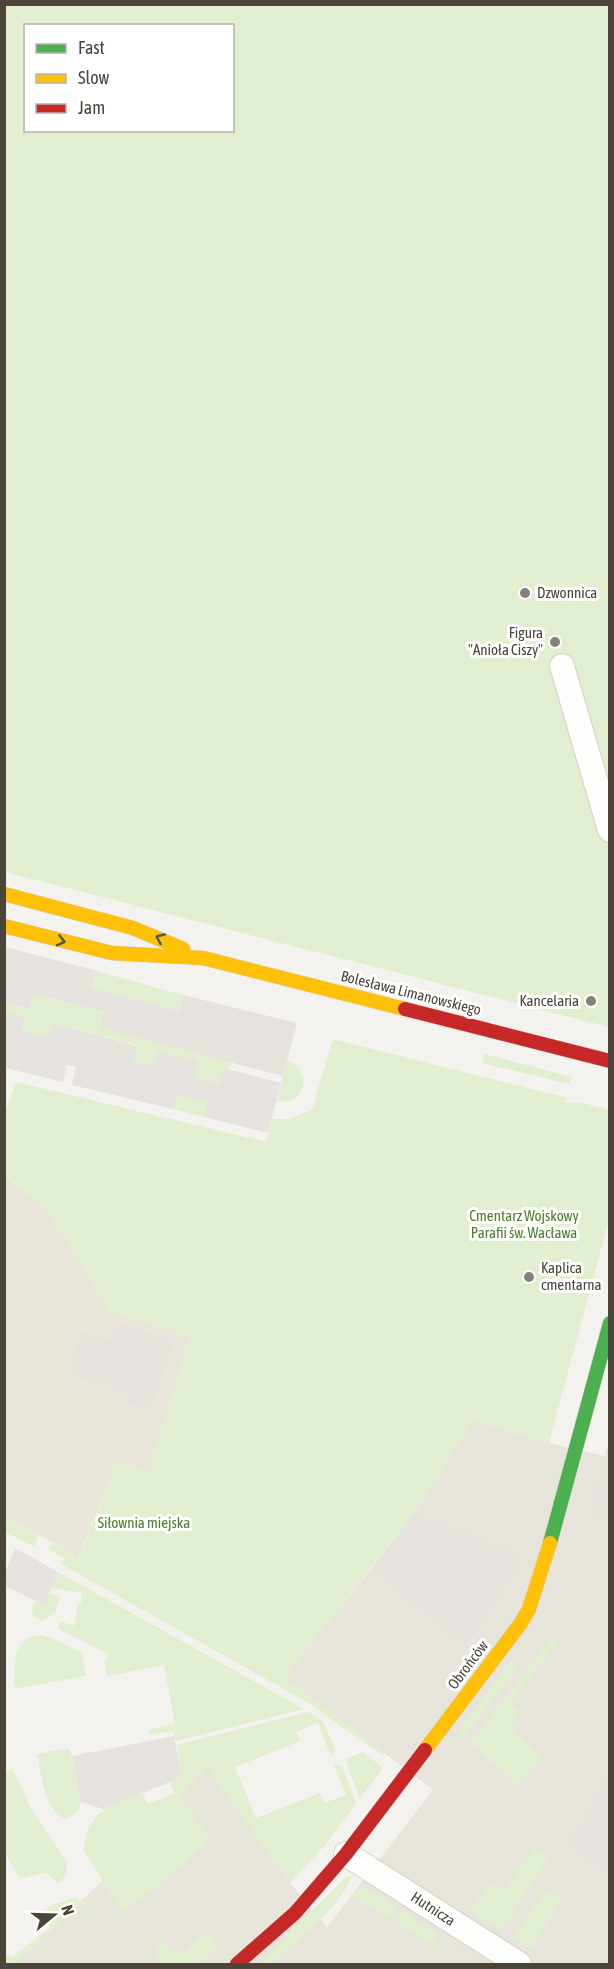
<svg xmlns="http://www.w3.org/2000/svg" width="614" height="1969" font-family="'Asap Condensed',sans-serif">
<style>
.residential{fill:#e7e4dc}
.industrial{fill:#e6e2de}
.education{fill:#eae5da}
.green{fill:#e1eecf;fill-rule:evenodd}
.parking{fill:#e6e3df}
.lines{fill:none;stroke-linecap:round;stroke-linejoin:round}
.street-casing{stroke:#d2d0cb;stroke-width:26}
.fast-casing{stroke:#d3cfc5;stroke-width:15}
.slow-casing{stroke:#d3cfc5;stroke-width:15}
.jam-casing{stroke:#d3cfc5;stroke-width:15}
.street{stroke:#fdfdfc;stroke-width:24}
.fast{stroke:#4caf50;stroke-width:14}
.slow{stroke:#ffc107;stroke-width:14}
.jam{stroke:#c62828;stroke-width:14}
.oneway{stroke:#4b593e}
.poi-dot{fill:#868178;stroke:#fff;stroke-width:2}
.labels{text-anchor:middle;stroke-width:6;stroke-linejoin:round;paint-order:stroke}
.poi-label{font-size:15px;fill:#4b4439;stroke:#fff;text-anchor:start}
.street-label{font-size:15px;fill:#4b4439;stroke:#fff}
.park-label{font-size:15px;fill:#4a7f2a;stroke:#fff}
</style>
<rect width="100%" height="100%" fill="#f4f2ee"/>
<polygon class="residential" points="473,1420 545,1442 605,1456 609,1441 609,1772 567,1845 609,1873 609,1964 16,1964 105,1878 207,1766 290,1883 327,1927 433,1790 284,1677 371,1569 469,1646 498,1604 516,1571 522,1552 414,1513"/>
<g class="industrial">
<polygon points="609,1441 609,1517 591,1513"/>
<polygon points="414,1513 522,1552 516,1571 498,1604 468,1646 371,1569"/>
<polygon points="609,1772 609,1873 567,1845"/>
</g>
<polygon class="education" points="4,1175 48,1210 111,1312 191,1336 149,1472 115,1462 113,1473 78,1558 45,1538 5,1517"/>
<g class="green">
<path d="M4 5H609V1027L5 872ZM26 26H232V130H26Z"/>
<polygon points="97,971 183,995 179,1011 92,988"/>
<polygon points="33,994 104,1012 101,1028 231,1062 229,1069 223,1068 219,1083 194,1077 198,1062 157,1051 153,1066 134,1061 137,1045 52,1023 48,1038 21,1031 25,1017 5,1011 4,1003 29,1009"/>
<polygon points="333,1039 567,1098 566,1102 577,1104 578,1102 609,1110 609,1219 549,1443 473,1420 414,1513 285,1677 384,1752 382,1755 305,1701 61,1564 64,1558 49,1550 52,1543 79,1558 113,1474 115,1462 149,1472 191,1336 111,1312 48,1210 5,1175 5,1113 16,1082 266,1142 272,1119 289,1119 312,1110"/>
<polygon points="484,1054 572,1077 570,1084 482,1063"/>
<path d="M287 1060C315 1071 304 1107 277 1101Z"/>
<polygon points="176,1094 207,1102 204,1117 173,1109"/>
<polygon points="4,1517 39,1535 35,1547 5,1532"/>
<polygon points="58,1572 304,1709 176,1741 173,1731 150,1735 149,1729 175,1724 164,1665 107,1676 105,1663 108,1654 58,1629 60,1621 74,1626 78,1603 81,1604 82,1593 51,1588"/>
<polygon points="49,1593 60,1597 56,1611 42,1621 33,1615 32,1608 35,1602 44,1604"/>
<path d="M39 1635 53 1638 82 1653 86 1676 18 1688 14 1686C14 1666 13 1637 39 1635Z"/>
<polygon points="552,1638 557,1642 510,1703 520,1713 509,1727 541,1757 517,1785 470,1743"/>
<polygon points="512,1659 520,1665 462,1740 456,1735"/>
<path d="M309 1712 324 1723 335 1750 331 1756 318 1723 296 1732 300 1741 235 1767 256 1818 320 1793 324 1803 346 1795 334 1764 342 1766 356 1803 325 1845 290 1883 207 1767 180 1798 212 1839 180 1868 123 1912 84 1851C86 1811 110 1805 143 1793L147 1804 174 1794 170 1782 182 1777 177 1745Z"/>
<path d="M70 1748 81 1802 77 1812 67 1819C45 1814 41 1773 37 1754Z"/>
<polygon points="363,1752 383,1768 360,1798 345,1759"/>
<polygon points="12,1768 32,1810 66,1860 67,1874 58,1884 46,1872 20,1879 5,1853 5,1773"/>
<polygon points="535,1849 549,1857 501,1931 471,1911 489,1883 503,1891"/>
<path d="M353 1875C338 1909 298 1941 271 1964H258L346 1877Z"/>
<polygon points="366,1888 398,1908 391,1919 352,1895 356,1890"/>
<polygon points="546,1889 562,1898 531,1950 513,1938"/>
<path d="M73 1898C83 1898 86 1907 91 1914L89 1916 80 1904 16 1964H5V1954L12 1957 50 1928 47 1907Z"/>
<polygon points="401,1910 438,1934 434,1946 394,1921"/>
<polygon points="207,1931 219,1946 198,1964 162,1964 152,1950 162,1941 177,1956"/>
</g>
<g class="parking">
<polygon points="5,947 97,971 92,988 179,1011 183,995 297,1023 283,1076 100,1028 104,1012 34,994 29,1009 5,1003"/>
<polygon points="5,1011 25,1016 22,1031 48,1038 52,1023 137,1046 134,1061 153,1066 157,1051 198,1061 194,1077 219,1083 223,1068 281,1083 268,1133 204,1117 207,1102 177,1095 173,1109 72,1085 76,1067 67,1065 63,1082 5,1068"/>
<polygon points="119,1322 175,1341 151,1411 124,1402 127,1393 67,1374 81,1331 111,1340"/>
<polygon points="15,1548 58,1572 44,1605 5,1586 5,1573"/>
<polygon points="174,1736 182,1777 103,1809 81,1802 72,1756"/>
</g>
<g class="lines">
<g class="street-casing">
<g id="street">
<polyline points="562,666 610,830"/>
<polyline points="346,1854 519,1964"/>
</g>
</g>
<g class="fast-casing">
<polyline id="fast" points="550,1543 610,1323"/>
</g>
<g class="slow-casing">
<g id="slow">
<polyline points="4,894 133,928 183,949"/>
<polyline points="4,926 112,953 203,958 405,1009"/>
<polyline points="425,1750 521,1623 529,1609 550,1543"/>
</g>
</g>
<g class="jam-casing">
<g id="jam">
<polyline points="405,1009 610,1061"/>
<polyline points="237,1964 295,1913 346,1854 425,1750"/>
</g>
</g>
<use href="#street" class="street"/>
<use href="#fast" class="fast"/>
<use href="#slow" class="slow"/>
<use href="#jam" class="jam"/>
</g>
<defs><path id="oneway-chevron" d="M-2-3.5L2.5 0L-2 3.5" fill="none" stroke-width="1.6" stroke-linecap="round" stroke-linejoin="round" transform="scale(1.5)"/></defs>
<g class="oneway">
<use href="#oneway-chevron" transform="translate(160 938) rotate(-156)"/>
<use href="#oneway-chevron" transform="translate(61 941) rotate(14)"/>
</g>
<g class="poi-dot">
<circle cx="525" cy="593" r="6"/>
<circle cx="555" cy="642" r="6"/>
<circle cx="591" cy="1001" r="6"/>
<circle cx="529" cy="1277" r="6"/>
</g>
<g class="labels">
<g class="poi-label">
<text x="537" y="598">Dzwonnica</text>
<text x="543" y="638" text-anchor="end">Figura<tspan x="543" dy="17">"Anioła Ciszy"</tspan></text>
<text x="579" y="1006" text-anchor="end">Kancelaria</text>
<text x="541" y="1273">Kaplica<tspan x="541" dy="17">cmentarna</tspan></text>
</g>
<g class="street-label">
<text transform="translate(411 993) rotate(14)" y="5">Bolesława Limanowskiego</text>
<text transform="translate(468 1665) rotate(-53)" y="5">Obrońców</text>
<text transform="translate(433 1909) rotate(33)" y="5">Hutnicza</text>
</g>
<g class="park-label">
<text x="524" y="1221">Cmentarz Wojskowy<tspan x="524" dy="17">Parafii św. Wacława</tspan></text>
<text x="144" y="1528">Siłownia miejska</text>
</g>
</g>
<rect width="614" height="1969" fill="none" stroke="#4b4439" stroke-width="12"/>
<rect x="24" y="24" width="210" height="108" fill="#ffffff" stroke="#b7b4b0" stroke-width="1.5"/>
<rect x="36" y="44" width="30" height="9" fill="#4caf50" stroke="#b7b4b0" stroke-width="1.5"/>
<text x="78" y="54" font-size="18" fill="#4b4439">Fast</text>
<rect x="36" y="74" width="30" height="9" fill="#ffc107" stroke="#b7b4b0" stroke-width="1.5"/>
<text x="78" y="84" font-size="18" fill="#4b4439">Slow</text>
<rect x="36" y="104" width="30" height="9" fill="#c62828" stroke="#b7b4b0" stroke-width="1.5"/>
<text x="78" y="114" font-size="18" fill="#4b4439">Jam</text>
<g transform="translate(54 1915) rotate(71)" stroke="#ffffff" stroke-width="4.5" paint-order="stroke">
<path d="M0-4.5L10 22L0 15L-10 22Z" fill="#4b4439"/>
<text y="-9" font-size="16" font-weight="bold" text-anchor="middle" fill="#4b4439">N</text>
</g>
</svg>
